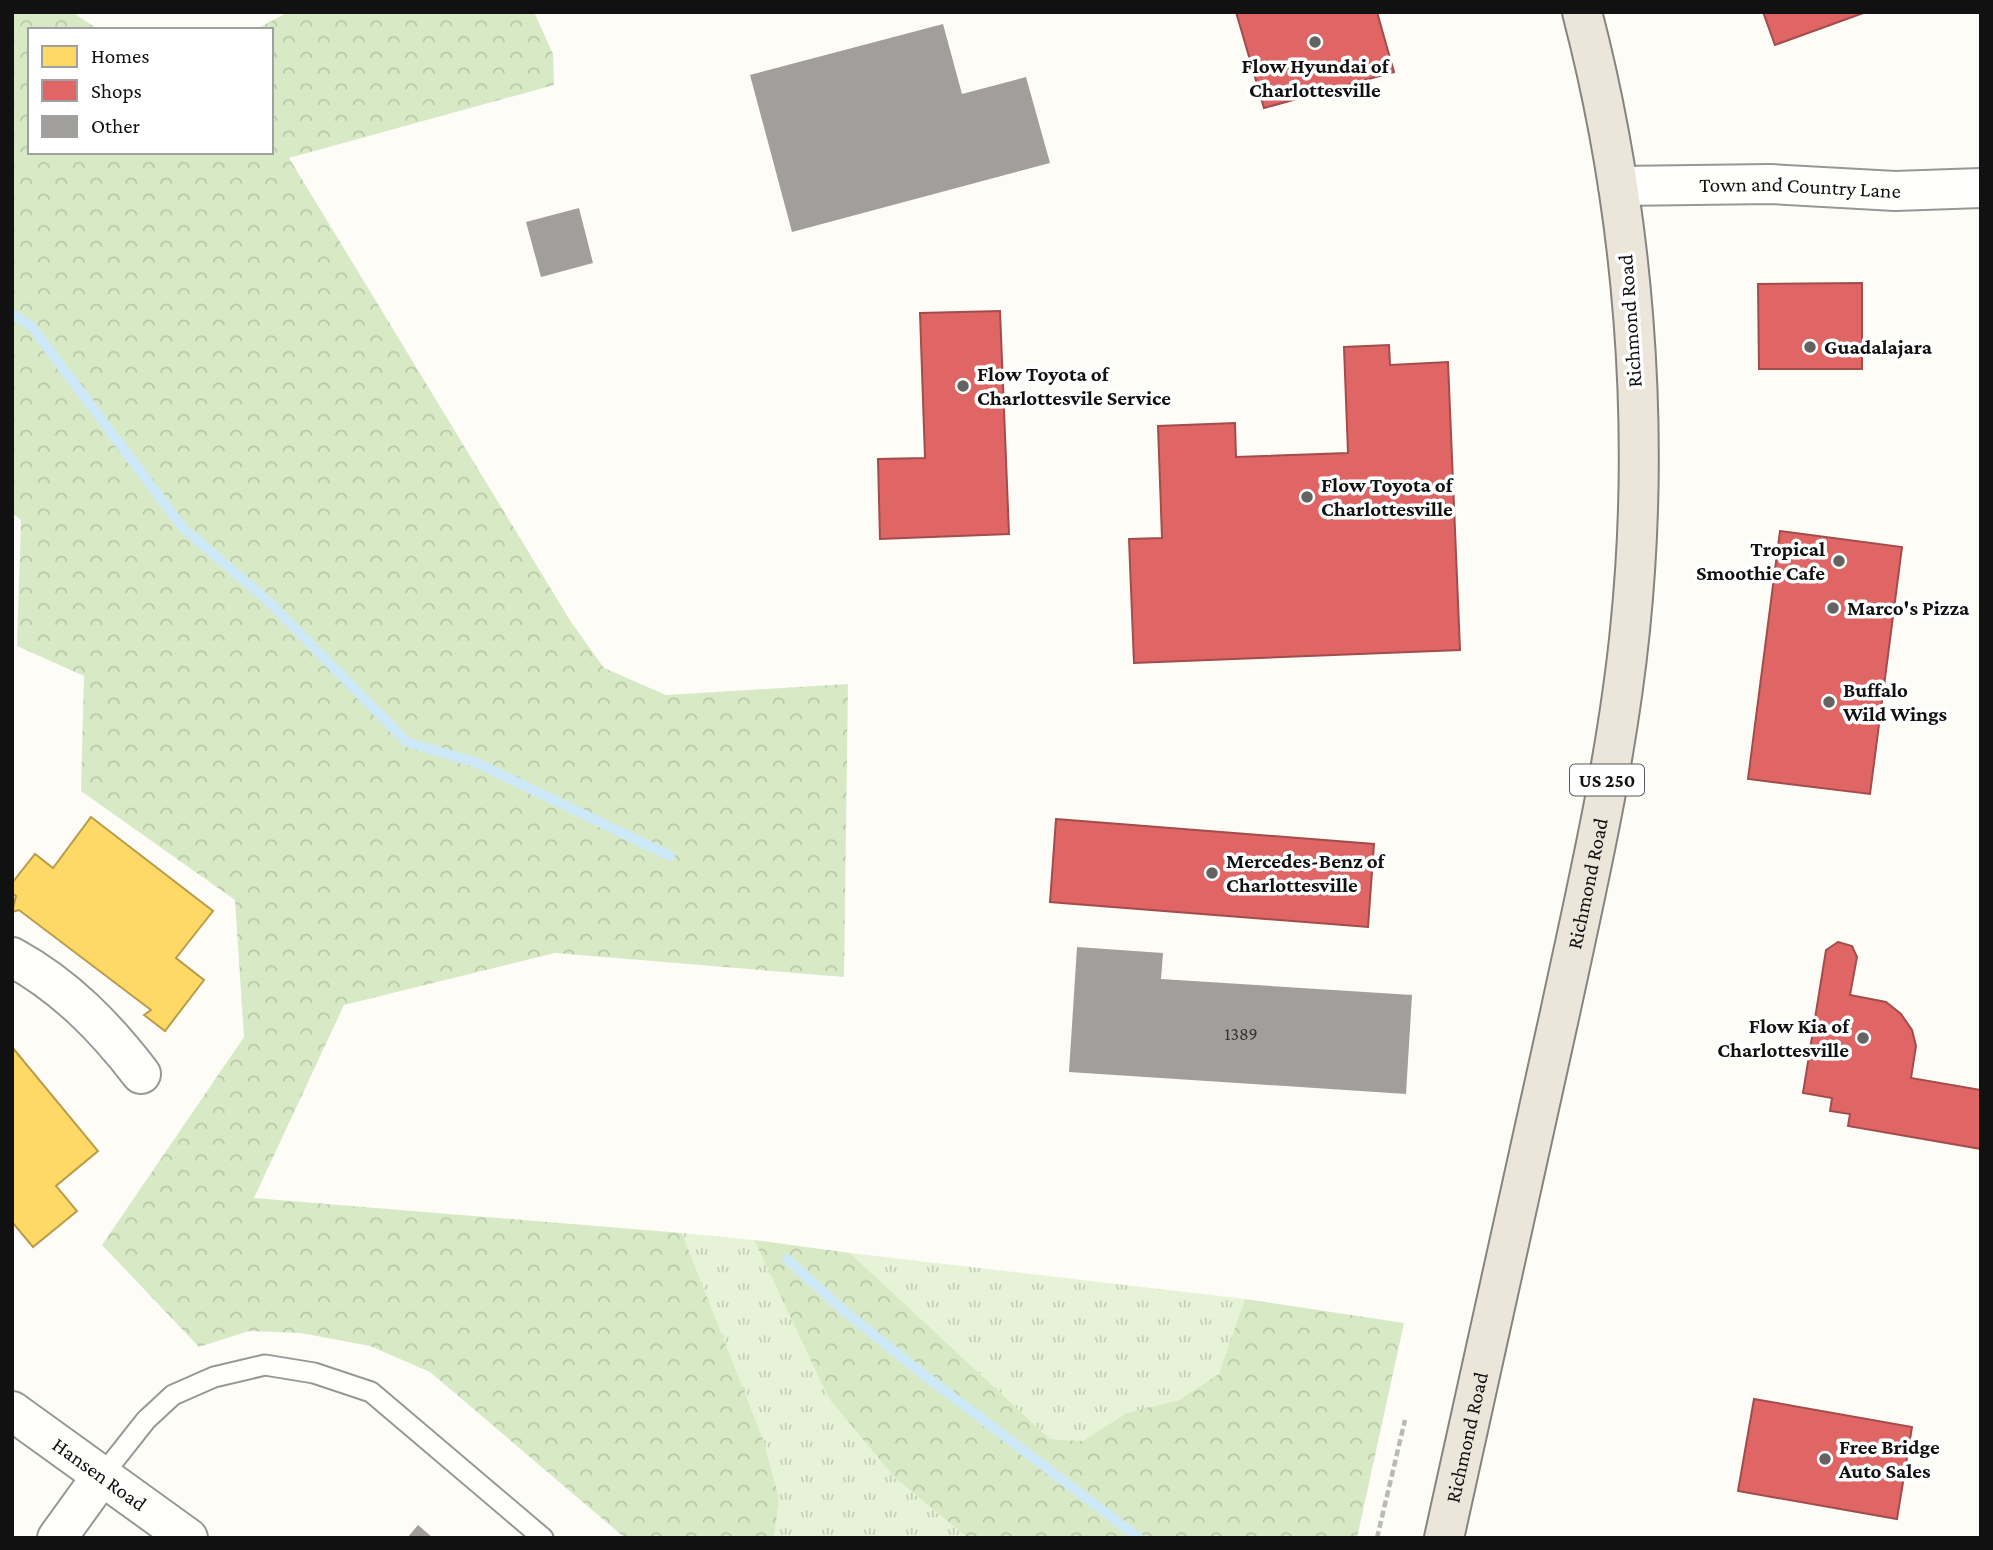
<svg xmlns="http://www.w3.org/2000/svg" width="1993" height="1550" font-family="'Crimson Pro',serif">
<style>
.grass{fill:url(#grass-tufts)}
.forest{fill:url(#forest-crowns)}
.homes{fill:#ffd966;stroke:#b89d4c;stroke-width:2}
.shops{fill:#e06666;stroke:#a24c4c;stroke-width:2}
.lines{fill:none;stroke-linecap:round;stroke-linejoin:round}
.stream{stroke:#cde8f7;stroke-width:10}
.building{fill:#a19f9c}
.service-casing{stroke:#979795;stroke-width:23}
.minor-casing{stroke:#979795;stroke-width:42}
.trunk-casing{stroke:#858482;stroke-width:42}
.path{stroke:#b9b9b8;stroke-width:4.5;stroke-dasharray:7 3.5;stroke-linecap:butt}
.service{stroke:#fffffe;stroke-width:19}
.minor{stroke:#fffffe;stroke-width:38}
.trunk{stroke:#ece5da;stroke-width:38}
.poi-dot{fill:#646362;stroke:#fff;stroke-width:2.5}
.labels{text-anchor:middle;stroke-width:7;stroke-linejoin:round;paint-order:stroke}
.number-label{font-size:18px;fill:#353434}
.shield{fill:#fff;stroke:#585858;stroke-width:2}
.shield-label{font-size:19px;font-weight:bold;fill:#111}
.poi-label{font-size:21px;font-weight:bold;fill:#111;stroke:#fff;text-anchor:start}
.street-label{font-size:21px;fill:#111;stroke:#fff}
</style>
<defs>
<pattern id="grass-tufts" width="24" height="20" patternUnits="userSpaceOnUse" patternTransform="scale(1.75)"><rect width="24" height="20" fill="#e7f3d7"/><path d="M3 7l-1-3M5 7V3M7 7l1-3M15 17l-1-3M17 17v-4M19 17l1-3" fill="none" stroke="#c5cfb8"/></pattern>
<pattern id="forest-crowns" width="20" height="18" patternUnits="userSpaceOnUse" patternTransform="scale(1.75)"><rect width="20" height="18" fill="#d8eac5"/><path d="M2 6a3 3 0 1 1 6 0M12 15a3 3 0 1 1 6 0" fill="none" stroke="#b8c8a8"/></pattern>
</defs>
<rect width="100%" height="100%" fill="#fdfcf7"/>
<g class="grass">
<polygon points="682,1233 754,1240 829,1399 895,1478 968,1538 774,1538 779,1498 763,1439"/>
<polygon points="850,1253 1245,1299 1220,1374 1179,1400 1126,1413 1083,1441 1050,1439"/>
</g>
<g class="forest">
<polygon points="12,12 72,12 99,30 30,30 30,152 271,152 271,30 255,30 288,12 534,12 553,54 554,85 289,158 571,622 604,668 666,695 848,684 844,977 555,953 344,1005 254,1198 682,1233 763,1439 779,1498 774,1538 625,1538 430,1372 370,1346 301,1333 249,1331 199,1347 102,1245 244,1037 235,900 81,791 84,676 17,646 21,520 12,513"/>
<polygon points="754,1240 850,1253 1050,1439 1083,1441 1126,1413 1179,1400 1219,1374 1245,1299 1404,1323 1357,1538 968,1538 895,1478 829,1399"/>
</g>
<g class="homes">
<polygon points="91,817 213,911 176,958 204,980 165,1031 144,1015 151,1010 19,910 12,912 16,896 12,893 12,883 35,854 53,868"/>
<polygon points="12,1047 98,1151 56,1186 77,1211 33,1247 12,1222"/>
</g>
<g class="shops">
<polygon points="1236,12 1377,12 1394,72 1264,108"/>
<polygon points="1763,12 1866,12 1775,45"/>
<polygon points="1862,283 1862,369 1759,369 1758,284"/>
<polygon points="1000,311 1009,534 880,539 878,459 925,458 920,313"/>
<polygon points="1389,345 1390,365 1448,362 1460,650 1134,663 1129,539 1162,538 1158,426 1235,423 1236,457 1348,453 1344,347"/>
<polygon points="1780,531 1902,547 1870,794 1748,779"/>
<polygon points="1056,819 1374,844 1368,927 1050,902"/>
<polygon points="1838,942 1852,946 1857,957 1850,995 1886,1002 1901,1014 1912,1030 1916,1046 1911,1078 1981,1090 1981,1149 1848,1126 1850,1114 1830,1111 1832,1098 1803,1093 1826,950"/>
<polygon points="1754,1399 1912,1427 1897,1519 1738,1491"/>
</g>
<g class="lines">
<g class="stream">
<polyline points="12,314 32,327 183,528 267,600 407,742 477,763 670,856"/>
<polyline points="787,1259 843,1310 924,1375 1139,1538"/>
</g>
</g>
<g class="building">
<polygon points="943,24 962,94 1026,77 1050,163 792,232 750,75"/>
<polygon points="579,208 593,263 541,277 526,222"/>
<polygon points="1077,947 1163,953 1161,979 1412,995 1406,1094 1069,1072"/>
<polygon points="418,1525 433,1538 407,1538"/>
</g>
<g class="lines">
<g class="service-casing">
<polyline id="service" points="101,1477 146,1420 173,1395 214,1377 265,1365 314,1373 371,1392 543,1538"/>
</g>
<g class="minor-casing">
<g id="minor">
<path id="s1" d="M1618 186 1770 184 1895 191 1981 188"/>
<path d="M12 957C65 986 105 1027 141 1074"/>
<path id="s2" d="M12 1411 188 1538"/>
<polyline points="57,1538 101,1477"/>
</g>
</g>
<g class="trunk-casing">
<g id="trunk">
<path id="s3" d="M1444 1538C1484 1363 1522 1188 1560 1013 1587 887 1617 759 1630 630 1651 426 1634 211 1582 12"/>
</g>
</g>
<polyline class="path" points="1377,1538 1405,1420"/>
<use href="#service" class="service"/>
<use href="#minor" class="minor"/>
<use href="#trunk" class="trunk"/>
</g>
<g class="poi-dot">
<circle cx="1315" cy="42" r="7"/>
<circle cx="1810" cy="347" r="7"/>
<circle cx="963" cy="386" r="7"/>
<circle cx="1307" cy="497" r="7"/>
<circle cx="1839" cy="561" r="7"/>
<circle cx="1833" cy="608" r="7"/>
<circle cx="1829" cy="702" r="7"/>
<circle cx="1212" cy="873" r="7"/>
<circle cx="1863" cy="1038" r="7"/>
<circle cx="1825" cy="1459" r="7"/>
</g>
<g class="labels">
<g class="number-label">
<text x="1241" y="1040">1389</text>
</g>
<rect class="shield" x="1570" y="764.5" width="74" height="31" rx="5"/>
<g class="shield-label">
<text x="1607" y="787">US 250</text>
</g>
<g class="poi-label">
<text x="1315" y="73" text-anchor="middle">Flow Hyundai of<tspan x="1315" dy="24">Charlottesville</tspan></text>
<text x="1824" y="354">Guadalajara</text>
<text x="977" y="381">Flow Toyota of<tspan x="977" dy="24">Charlottesvile Service</tspan></text>
<text x="1321" y="492">Flow Toyota of<tspan x="1321" dy="24">Charlottesville</tspan></text>
<text x="1825" y="556" text-anchor="end">Tropical<tspan x="1825" dy="24">Smoothie Cafe</tspan></text>
<text x="1847" y="615">Marco's Pizza</text>
<text x="1843" y="697">Buffalo<tspan x="1843" dy="24">Wild Wings</tspan></text>
<text x="1226" y="868">Mercedes-Benz of<tspan x="1226" dy="24">Charlottesville</tspan></text>
<text x="1849" y="1033" text-anchor="end">Flow Kia of<tspan x="1849" dy="24">Charlottesville</tspan></text>
<text x="1839" y="1454">Free Bridge<tspan x="1839" dy="24">Auto Sales</tspan></text>
</g>
<g class="street-label">
<text dy="7" stroke="none"><textPath href="#s1" startOffset="182">Town and Country Lane</textPath></text>
<text transform="translate(1630 321) rotate(-94)" y="7">Richmond Road</text>
<text dy="7" stroke="none"><textPath href="#s3" startOffset="670">Richmond Road</textPath></text>
<text dy="7" stroke="none"><textPath href="#s3" startOffset="103">Richmond Road</textPath></text>
<text dy="7" stroke="none"><textPath href="#s2" startOffset="108">Hansen Road</textPath></text>
</g>
</g>
<rect width="1993" height="1550" fill="none" stroke="#111111" stroke-width="28"/>
<rect x="28" y="28" width="245" height="126" fill="#ffffff" stroke="#a0a0a0" stroke-width="2"/>
<rect x="42" y="46" width="35" height="21" fill="#ffd966" stroke="#a0a0a0" stroke-width="2"/>
<text x="91" y="63" font-size="21" fill="#111111">Homes</text>
<rect x="42" y="80" width="35" height="21" fill="#e06666" stroke="#a0a0a0" stroke-width="2"/>
<text x="91" y="98" font-size="21" fill="#111111">Shops</text>
<rect x="42" y="116" width="35" height="21" fill="#a19f9c" stroke="#a0a0a0" stroke-width="2"/>
<text x="91" y="133" font-size="21" fill="#111111">Other</text>
</svg>
